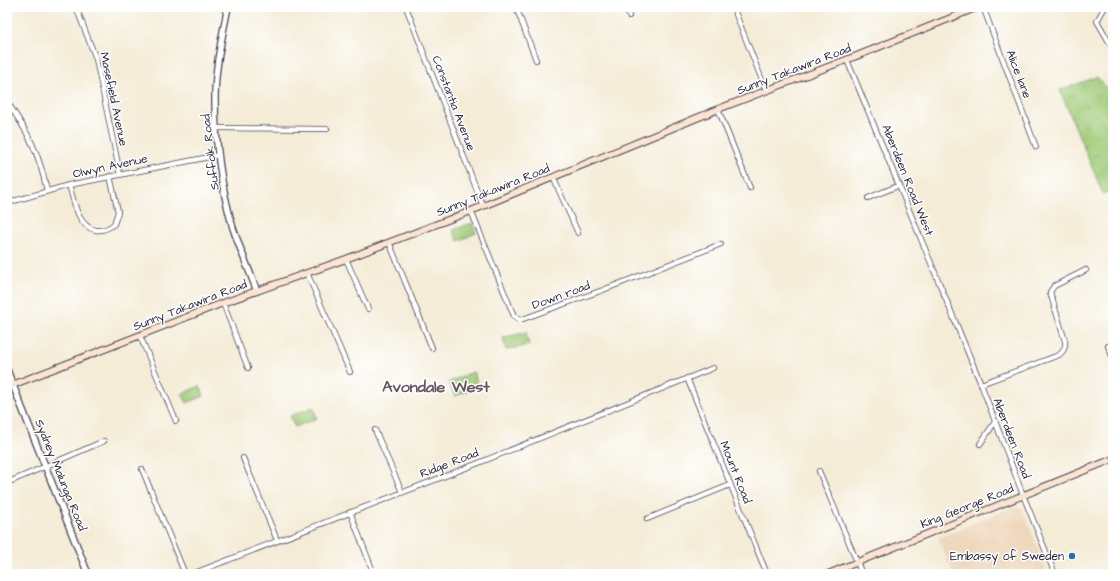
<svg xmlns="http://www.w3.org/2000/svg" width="1120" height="581" font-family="'Architects Daughter',sans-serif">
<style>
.built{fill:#eed7bb}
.grass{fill:url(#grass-tufts);stroke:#607658}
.pitch{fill:#9fca76;stroke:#607658}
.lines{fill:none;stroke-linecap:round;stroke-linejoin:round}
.minor-casing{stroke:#424052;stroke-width:6}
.tertiary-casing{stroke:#424052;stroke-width:8}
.secondary-casing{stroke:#424052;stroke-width:8}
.minor{stroke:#fff;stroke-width:4.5}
.tertiary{stroke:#fff;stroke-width:5.5}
.secondary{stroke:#fce5d0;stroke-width:6}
.poi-dot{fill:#1f6fb2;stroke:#fff;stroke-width:1.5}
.labels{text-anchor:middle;stroke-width:3;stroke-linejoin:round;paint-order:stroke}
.street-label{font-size:12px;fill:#22223b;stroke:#fff}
.poi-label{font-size:12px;fill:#22223b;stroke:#fff;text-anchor:end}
.district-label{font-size:16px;font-weight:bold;fill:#66565d;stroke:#fff}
</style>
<defs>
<pattern id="grass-tufts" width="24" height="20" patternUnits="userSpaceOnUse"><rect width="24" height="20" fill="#9fca76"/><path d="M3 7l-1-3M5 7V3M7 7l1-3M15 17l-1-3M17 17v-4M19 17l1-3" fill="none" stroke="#89ad67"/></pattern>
</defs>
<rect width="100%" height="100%" fill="#fff"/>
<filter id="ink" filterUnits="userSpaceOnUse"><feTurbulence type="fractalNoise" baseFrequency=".025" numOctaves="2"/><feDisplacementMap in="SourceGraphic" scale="8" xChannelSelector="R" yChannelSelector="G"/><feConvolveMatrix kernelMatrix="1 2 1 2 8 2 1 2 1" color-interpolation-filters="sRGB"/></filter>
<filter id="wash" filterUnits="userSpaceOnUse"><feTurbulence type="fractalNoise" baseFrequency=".012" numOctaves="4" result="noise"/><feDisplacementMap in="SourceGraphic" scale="16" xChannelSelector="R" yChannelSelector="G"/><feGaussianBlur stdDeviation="0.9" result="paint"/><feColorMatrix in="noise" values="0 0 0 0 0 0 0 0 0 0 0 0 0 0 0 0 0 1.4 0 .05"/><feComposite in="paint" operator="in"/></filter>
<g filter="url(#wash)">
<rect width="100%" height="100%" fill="#f4ecd7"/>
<polygon class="built" points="1013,507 1022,507 1048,574 953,574 938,538"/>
<polygon class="grass" points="1097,77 1110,90 1113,89 1113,189 1103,194 1060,90"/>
<g class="pitch">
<polygon points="472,223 476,233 458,241 453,230"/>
<polygon points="526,332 529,345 506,350 503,338"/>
<polygon points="473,372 479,386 455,396 449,382"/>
<polygon points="200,386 204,396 187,403 182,394"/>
<polygon points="313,407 317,418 295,427 290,416"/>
</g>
</g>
<g filter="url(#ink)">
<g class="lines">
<g class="minor-casing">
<g id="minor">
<polyline points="76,7 96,59 120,174"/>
<polyline points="406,7 483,206"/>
<polyline points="516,7 536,60"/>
<polyline points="625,7 629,16"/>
<polyline points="733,7 766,90"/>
<polyline points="983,7 1036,147"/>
<polyline points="1105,7 1097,21 1112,47"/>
<polyline points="847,60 981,384 1023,495 1055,574"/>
<path d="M7 102C29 133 39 153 47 191"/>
<polyline points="718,109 750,188"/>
<polyline points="216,128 327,129"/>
<polyline points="553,177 578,233"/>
<path d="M69 185C74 200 77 227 96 230 103 231 109 228 114 224L118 212 110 176"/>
<polyline points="868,198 900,185"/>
<polyline points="7,203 69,185 219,155"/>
<polyline points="471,211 514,316 520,320 603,290 721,244"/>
<polyline points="389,242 432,348"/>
<polyline points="346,259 368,309"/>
<polyline points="307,273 350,372"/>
<polyline points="223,303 248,368"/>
<polyline points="140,336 176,421"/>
<polyline points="1108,346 1113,358"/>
<polyline points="687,378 767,574"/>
<path d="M981 384 1059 355C1064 351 1066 347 1065 341L1050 292 1054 286 1086 270"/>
<polyline points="375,430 402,492"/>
<polyline points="980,444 995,422"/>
<polyline points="243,458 277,540"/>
<polyline points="142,469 185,574"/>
<polyline points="819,471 862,574"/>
<polyline points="7,483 104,441"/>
<polyline points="350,512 374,574"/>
<polyline points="647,519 730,485"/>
<polyline points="192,574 476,464 713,368"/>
</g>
</g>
<g class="tertiary-casing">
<g id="tertiary">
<path d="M228 7C222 37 215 67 215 98 215 141 221 187 233 228 240 249 249 270 257 291"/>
<polyline points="7,370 88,574"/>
</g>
</g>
<g class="secondary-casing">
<g id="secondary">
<polyline points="7,387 223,303 346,259 471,211 721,108 859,55 978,7"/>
<polyline points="828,574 1113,459"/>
</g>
</g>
<use href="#minor" class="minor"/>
<use href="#tertiary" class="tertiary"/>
<use href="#secondary" class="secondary"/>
</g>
</g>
<circle class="poi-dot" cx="1072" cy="556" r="4"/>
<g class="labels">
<g class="street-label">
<text transform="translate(794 69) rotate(-21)" y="4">Sunny Takawira Road</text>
<text transform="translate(1019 74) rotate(69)" y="4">Alice lane</text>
<text transform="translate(114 99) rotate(78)" y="4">Masefield Avenue</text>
<text transform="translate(454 103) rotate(69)" y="4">Constantia Avenue</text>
<text transform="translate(210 152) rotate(-97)" y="4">Suffolk Road</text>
<text transform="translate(110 166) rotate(-12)" y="4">Olwyn Avenue</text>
<text transform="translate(908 180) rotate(68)" y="4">Aberdeen Road West</text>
<text transform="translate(493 190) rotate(-22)" y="4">Sunny Takawira Road</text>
<text transform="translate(561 295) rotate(-20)" y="4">Down road</text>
<text transform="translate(190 305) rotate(-21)" y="4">Sunny Takawira Road</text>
<text transform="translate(1012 438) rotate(69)" y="4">Aberdeen Road</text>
<text transform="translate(449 463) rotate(-21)" y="4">Ridge Road</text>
<text transform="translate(736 472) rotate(68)" y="4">Mount Road</text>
<text transform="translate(61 475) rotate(68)" y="4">Sydney Malunga Road</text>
<text transform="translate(967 506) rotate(-22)" y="4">King George Road</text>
</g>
<g class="poi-label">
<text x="1064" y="560">Embassy of Sweden</text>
</g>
<g class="district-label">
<text x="436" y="392">Avondale West</text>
</g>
</g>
<rect width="1120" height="581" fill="none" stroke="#fff" stroke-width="24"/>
</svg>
